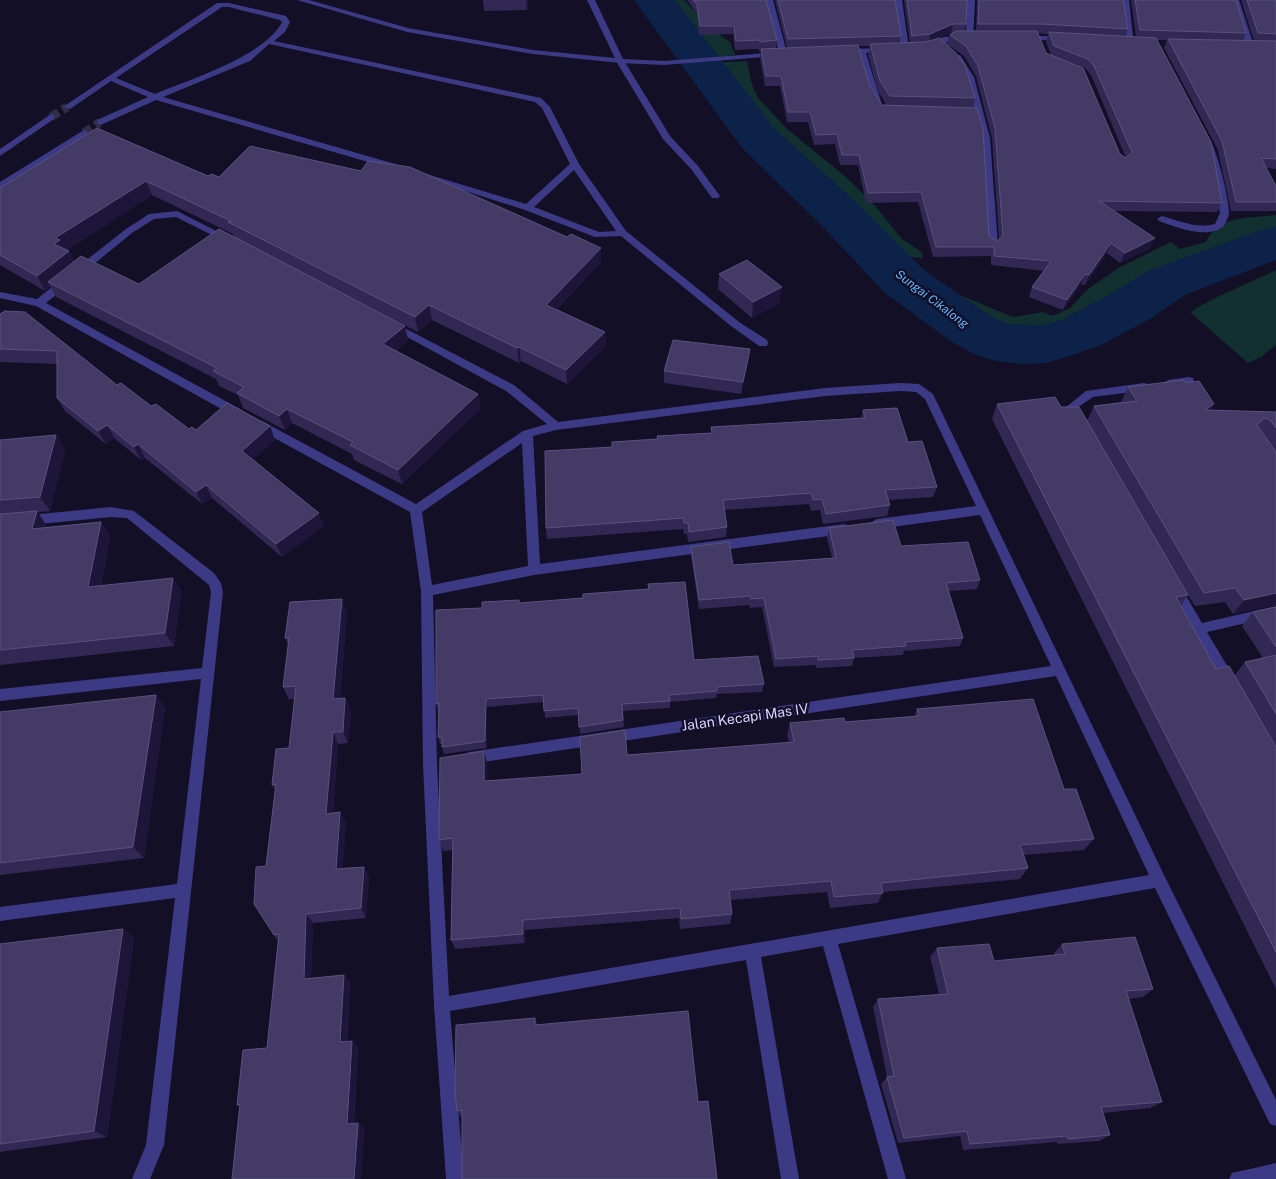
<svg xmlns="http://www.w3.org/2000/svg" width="1276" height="1179" font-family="'Public Sans',sans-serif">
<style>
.green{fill:#12302f}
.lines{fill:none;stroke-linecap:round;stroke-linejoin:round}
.river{fill:#0c2248;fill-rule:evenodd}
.minor-tunnel{stroke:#312d47;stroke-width:9;stroke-dasharray:9 4.5;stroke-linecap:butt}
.service{fill:#3d3a85;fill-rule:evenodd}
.minor{fill:#3d3a85;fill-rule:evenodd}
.wall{fill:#312854;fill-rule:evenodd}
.shaded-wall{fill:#1d163a}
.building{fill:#433a66;stroke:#5a527e}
.labels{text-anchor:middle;stroke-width:5;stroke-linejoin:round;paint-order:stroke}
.far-water-label{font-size:12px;font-style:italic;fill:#62b6ff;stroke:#130f26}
.street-label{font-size:14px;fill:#d9d4ff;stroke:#130f26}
</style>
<rect width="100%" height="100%" fill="#130f26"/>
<g class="green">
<polygon points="667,0 684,0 711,29 730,42 735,55 709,58"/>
<polygon points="747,61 752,85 759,99 787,129 846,177 876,207 902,239 922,252 923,258 899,256 853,210 771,135 734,90 708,63"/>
<path d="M1276 215V229L1267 230 1152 273 1118 296 1077 317 1038 332 1020 333 1000 330 982 321 928 282 1013 317 1043 312 1053 316 1070 308 1088 289 1120 267 1171 242 1180 249 1206 242C1217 215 1251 218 1276 215Z"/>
<path d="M1276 270V345L1261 357 1248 363 1190 312C1217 295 1247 284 1276 270Z"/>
</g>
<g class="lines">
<polygon class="river" points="634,0 675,0 774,128 857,203 924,270 990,316 1007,324 1044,325 1061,320 1112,293 1147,271 1258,231 1276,226 1276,260 1185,295 1150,319 1099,346 1066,357 1046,363 1023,364 996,361 976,355 952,342 886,294 821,225 742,148"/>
<g class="minor-tunnel">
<polyline points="51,117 67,107"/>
<polyline points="84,133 100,122"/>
</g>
<polygon class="service" points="617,59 623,59 670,136 698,166 720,196 718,198 712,198 692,170 663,139 616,61"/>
<g class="minor">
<polygon points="297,0 309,0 408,28 533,50 615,58 587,0 595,0 623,59 664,61 779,52 765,0 773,0 787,53 777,56 664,65 620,63 533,54 407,32"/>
<polygon points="894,0 902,0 909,49 905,51 901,49"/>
<polygon points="967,0 975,0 973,39 949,41 932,50 926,50 926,46 944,37 966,35"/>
<polygon points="1121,0 1129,0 1134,45 1127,43"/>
<polygon points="1231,0 1239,0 1254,46 1253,48 1246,46"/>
<path d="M217 3H229L286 16 290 22 285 32 274 41 541 98 550 107 579 164 626 231 739 322 767 340 768 343 767 346H759L731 326 621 236 595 237 525 210 422 177 427 174 430 175 526 204 570 164 542 108 535 102 269 44 250 61 163 97 402 166 404 168 399 171 156 100 103 124H97V120L148 97 111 81 70 109 63 107ZM222 7H229L280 20 282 22C265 56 190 79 155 94L116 78ZM574 170 616 231 599 232 534 207Z"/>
<polygon points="1021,35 1064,37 1068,39 1064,41 1024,39 1021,39"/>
<polygon points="886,48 889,48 889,52 866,53 882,105 878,108 874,105 858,53 844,53 840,51 844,49"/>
<polygon points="954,55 960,55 974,77 990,138 998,246 993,249 988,246 982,138 966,77 953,57"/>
<polygon points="51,114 54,115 54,119 0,156 0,149"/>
<polygon points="84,130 87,131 87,135 0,189 0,182"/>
<path d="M1205 134C1215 138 1229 199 1229 212 1229 216 1226 222 1224 226 1207 240 1176 227 1159 221L1157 219 1162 216C1180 221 1197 229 1215 224L1220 213 1208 151 1201 137Z"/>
<polygon points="177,211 234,240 232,242 226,242 176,217 154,219 132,233 46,303 242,410 244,413 242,416 234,416 36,306 0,298 0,292 37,299 126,229 149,214"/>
<path d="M391 321 514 385 558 422 825 388 900 383 919 384 933 394 1164 875 1276 1100V1126L1270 1124 1155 888 838 944 906 1179H888L823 946 761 957 799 1179H781L746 960 450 1011 464 1179H446L434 1005 423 764 421 591 410 512 254 427 252 424 254 421H262L416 504 523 431 547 424 506 391 387 326 386 324 387 322ZM900 391 916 392 925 399 976 506 877 519 873 521 871 524 873 527 877 529 980 515 1051 666 470 752 465 754 463 758 465 762 470 764 1056 676 1149 875 449 996 437 764 433 595 534 575 844 534 848 532 850 529 848 526 844 524 540 564 533 436 556 430 825 396ZM522 443 528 566 432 585 422 512Z"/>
<polygon points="1189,377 1193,378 1194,381 1193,384 1168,388 1163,384 1168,380"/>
<polygon points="1144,383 1148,384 1149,387 1148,390 1093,397 1077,408 1085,421 1083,424 1075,424 1066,407 1086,391"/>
<polygon points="111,507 134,511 214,573 221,583 223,592 164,1145 150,1179 132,1179 146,1145 175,898 0,921 0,907 177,884 201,679 0,701 0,689 202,668 211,592 209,585 127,518 111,517 0,528 0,518"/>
<polygon points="1175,583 1179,584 1202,623 1276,606 1276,616 1207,632 1235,679 1237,683 1235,687 1230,689 1225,687 1169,588 1171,584"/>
<polygon points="1276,1163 1276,1179 1229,1179 1232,1173"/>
</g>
</g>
<g class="wall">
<polygon points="483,0 528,0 527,10 484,11"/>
<path d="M687 0H766L777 40 776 49 787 48 775 0H895L901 36 899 43H910L904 0H967L966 24 965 31H976L977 0H1123L1128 29 1125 37H1136L1131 0H1236L1246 33 1243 41H1254L1241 0H1276V169L1266 168 1276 186V211H1231L1218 150 1164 48 1167 40H1156L1222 203 1217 212 1114 211 1150 248 1120 263 1107 253 1085 285 1081 284 1063 310 1029 297 1032 287 1044 271 991 265V256L933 257 918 202 866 203 858 165H840L835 144 814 145 808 122H787L780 86H765L760 59 761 51H759V49L735 50 733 34 699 35 697 14ZM952 33 950 35 947 44 964 56 976 76 992 138 999 239 997 241 989 236 973 108 975 98 938 39ZM1037 33 1048 34 1046 42 1051 55 1046 53ZM858 46H870L868 55 878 91 887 106 882 105 869 84ZM1060 59 1085 68 1091 75 1126 158 1120 154Z"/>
<path d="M208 176 567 237 601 248V262L557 309 605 332 606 346 567 384 521 361 519 363 432 320 418 332 350 297 408 340 396 351 478 394 480 409 402 484 354 460 352 454 292 423 285 430 243 408 238 395 219 386 216 379 56 297 50 286 45 291 0 265V188ZM152 195 233 234V236L139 284 74 261 69 251 67 250Z"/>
<polygon points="719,274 780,303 752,318 718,289"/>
<polygon points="0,314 189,429 196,430 270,426 275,440 253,459 324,526 282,557 212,498 202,504 145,458 141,460 114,438 106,444 65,411 57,398 57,364 0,362"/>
<polygon points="750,349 748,362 741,394 664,383 664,371"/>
<polygon points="1186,383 1211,410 1276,412 1276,605 1233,614 1225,602 1195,606 1188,595 1181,606 1216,669 1235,675 1245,662 1263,658 1242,626 1253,612 1276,607 1276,989 992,419 997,404 1061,407 1087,420 1094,406 1121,402 1128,387"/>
<polygon points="863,410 908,442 937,487 933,497 888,500 890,505 887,516 823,524 820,510 811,511 809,504 724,510 727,527 726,537 688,542 687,534 684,534 683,529 547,539 546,528 657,439 657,436 711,433 711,427 861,419"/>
<polygon points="0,440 65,450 50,511 38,512 46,525 46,527 101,522 110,536 101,586 173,578 181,592 174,646 0,665"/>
<polygon points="829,528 901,546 980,580 977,589 949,591 963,638 960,646 904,651 903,655 854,658 852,666 816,668 816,665 774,667 762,607 750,608 749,605 699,609 691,556 691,547 733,565 832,558 827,538"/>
<polygon points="648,584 694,660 764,684 762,692 717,694 716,698 670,702 670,708 623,711 624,727 580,734 579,715 545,718 544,702 487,707 487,748 444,754 442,747 442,744 440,744 438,737 439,711 438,711 436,704 482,608 519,603 583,598 648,589"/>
<polygon points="347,612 340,699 345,698 351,710 348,743 338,744 333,813 346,823 342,868 364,867 369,877 366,918 313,923 311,978 344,975 350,983 347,1042 352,1041 358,1048 354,1123 358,1123 364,1129 361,1179 232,1179 240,1107 237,1105 267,1048 278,941 274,935 266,866 275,790 272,785 289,748 295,699 289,699 283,687 288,644 285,638"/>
<polygon points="156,695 165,708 144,858 0,875 0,712"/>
<polygon points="917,709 1064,789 1094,839 1084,850 1024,855 1028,868 1020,879 883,892 878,903 830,908 827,892 730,900 732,914 730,924 680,929 679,918 525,930 525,943 455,949 451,940 452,850 443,851 439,840 484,751 487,763 487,781 582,774 627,755 789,742 787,735 790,723 845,722 914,717"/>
<polygon points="123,929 134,939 107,1137 0,1152 0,944"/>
<polygon points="1062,944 1153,989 1143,997 1128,999 1162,1102 1150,1108 1103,1113 1110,1135 1099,1141 1058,1144 1057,1142 963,1150 960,1136 898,1143 881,1084 887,1077 873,1007 878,999 939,994 930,957 937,948 994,961 1054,956 1054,953"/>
<polygon points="535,1018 537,1025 698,1102 461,1117 457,1111"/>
</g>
<g class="shaded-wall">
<polygon points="526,0 528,0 527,10"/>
<polygon points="953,24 951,33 929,43 930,34"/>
<polygon points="146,181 152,195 65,251 69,251 77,266 48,282 50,286 45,291 37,276 54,244 55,238"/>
<polygon points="1155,238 1150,248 1120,263 1125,253"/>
<polygon points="1111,243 1107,253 1085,285 1089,275"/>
<polygon points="601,248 601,262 547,319 546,305"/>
<polygon points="1085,274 1081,284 1063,310 1067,300"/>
<polygon points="782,287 780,303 752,318 753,302"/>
<polygon points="429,305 432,320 418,332 415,317"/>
<polygon points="405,326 408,340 387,359 383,344"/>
<polygon points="605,332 606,346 567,384 566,370"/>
<polygon points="519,347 521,361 519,363 517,348"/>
<polygon points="750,349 748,362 741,394 743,382"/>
<polygon points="478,394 480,409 402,484 398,470"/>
<polygon points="1214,404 1206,419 1205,410"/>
<polygon points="287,409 292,423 285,430 279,416"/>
<polygon points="107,425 114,438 106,444 98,431"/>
<polygon points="270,426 275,440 248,464 242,451"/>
<polygon points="56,435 65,450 50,511 40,497"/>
<polygon points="138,444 145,458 141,460 134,447"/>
<polygon points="206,485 212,498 202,504 196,492"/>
<polygon points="37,511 46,525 42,543 32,529"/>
<polygon points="319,513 324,526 282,557 276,544"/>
<polygon points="101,522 110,536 98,601 88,587"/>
<polygon points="173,578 181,592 174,646 165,633"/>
<polygon points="1276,593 1276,605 1233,614 1244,600"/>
<polygon points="342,599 347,612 339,711 333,699"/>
<polygon points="156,695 165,708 144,858 133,847"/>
<polygon points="345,698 351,710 348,743 343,732"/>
<polygon points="486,699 487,707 487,748 485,741"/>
<polygon points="333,732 338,744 332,824 326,814"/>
<polygon points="484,751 487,763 487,793 484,781"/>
<polygon points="340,812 346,823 342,879 336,869"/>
<polygon points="364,867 369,877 366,918 361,908"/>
<polygon points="306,914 313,923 311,987 304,979"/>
<polygon points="523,920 525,930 525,943 523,934"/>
<polygon points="123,929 134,939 107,1137 94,1131"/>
<polygon points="344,975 350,983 346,1050 340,1042"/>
<polygon points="352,1041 358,1048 353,1130 347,1124"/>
<polygon points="358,1123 364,1129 361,1179 354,1179"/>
</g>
<g class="building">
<polygon points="693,0 766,0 777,40 760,42 759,40 736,41 734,26 700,26 697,5"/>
<polygon points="778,0 895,0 901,36 788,39"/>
<polygon points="907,0 967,0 966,24 953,24 930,34 912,36"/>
<polygon points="979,0 1123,0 1128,29 1041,24 978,24"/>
<polygon points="1135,0 1236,0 1246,33 1140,30"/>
<polygon points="1247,0 1276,0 1276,34 1258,33"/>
<polygon points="956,31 1037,31 1046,53 1083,68 1120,154 1126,158 1132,152 1094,66 1088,59 1054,46 1049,32 1156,38 1211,142 1222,203 1099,201 1155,238 1125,253 1111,243 1089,275 1085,274 1067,300 1032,287 1051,261 994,256 994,247 936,247 921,192 868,193 859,155 842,155 837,134 816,135 810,112 788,112 781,76 766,76 761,49 858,45 869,84 882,105 977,108 983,128 989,236 997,241 1003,236 995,128 978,66 966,46 950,35"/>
<polygon points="940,38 955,52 965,65 975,98 890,96 880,81 870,44 925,42"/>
<polygon points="1168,39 1276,41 1276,159 1261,158 1276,186 1276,202 1236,202 1222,141"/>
<polygon points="97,128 208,176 211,174 219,177 250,146 361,171 368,161 410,167 567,237 571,234 601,248 546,305 605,332 566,370 519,347 517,348 429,305 415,317 228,222 231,221 146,181 55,238 60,240 54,244 69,251 37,276 0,255 0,188"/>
<polygon points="219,229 405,326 383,344 478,394 398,470 350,445 353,442 287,409 279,416 237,393 244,387 213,371 217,368 48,282 81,256 139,284"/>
<polygon points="747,260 782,287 753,302 719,274"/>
<polygon points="5,311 25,312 117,385 121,383 151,406 156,404 189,429 192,427 196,430 227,403 270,426 242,451 319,513 276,544 206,485 196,492 138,444 134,447 107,425 98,431 57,398 57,351 0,349 0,314"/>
<polygon points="673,340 750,349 743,382 664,371"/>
<polygon points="1184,380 1186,383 1199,381 1214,404 1205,410 1276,412 1276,428 1270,420 1264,418 1257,425 1276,452 1276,593 1244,600 1235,588 1204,593 1094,406 1137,401 1128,387"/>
<polygon points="1055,397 1061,407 1079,407 1188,595 1176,597 1216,669 1229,666 1276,747 1276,952 997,404"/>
<polygon points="897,408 908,442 922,441 937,487 885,490 890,505 826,514 822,499 813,500 811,493 723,500 727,527 689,532 688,523 684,523 684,518 546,528 545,451 612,447 612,442 658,439 657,436 712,433 711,427 865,418 863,410"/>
<polygon points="56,435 40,497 0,500 0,440"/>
<polygon points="37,511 32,529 101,522 88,587 173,578 165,633 0,650 0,514"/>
<polygon points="893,520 901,546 968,542 980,580 946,583 963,638 905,642 906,646 852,650 854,658 818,660 818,656 776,659 764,598 751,599 750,596 699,600 691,547 729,542 733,565 836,558 829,528"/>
<polygon points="685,582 694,660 758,656 764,684 717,687 717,691 669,695 670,701 622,704 623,720 579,727 578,708 544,711 543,695 486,699 485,741 442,747 442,737 438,737 439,703 436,704 436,610 482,608 482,602 519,600 519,603 583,598 583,594 649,589 648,584"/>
<polygon points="342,599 333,699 345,698 343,732 333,732 326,814 340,812 336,869 364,867 361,908 306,914 304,979 344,975 340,1042 352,1041 347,1124 358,1123 354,1179 232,1179 240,1104 237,1105 243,1050 267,1048 279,934 274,935 254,904 256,867 266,866 276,784 272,785 276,749 289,748 296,686 283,687 289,638 285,638 290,602"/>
<polygon points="1276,607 1276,647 1253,612"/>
<polygon points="1276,655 1276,714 1245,662"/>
<polygon points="156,695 133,847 0,863 0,712"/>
<polygon points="1033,699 1064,789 1076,789 1094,839 1020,845 1028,868 881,883 883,893 834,897 831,881 729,890 732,914 681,919 680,908 523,920 523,934 451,940 453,838 439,840 440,758 484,751 484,781 582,774 580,737 625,730 627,755 794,742 790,723 844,718 845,722 919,716 917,709"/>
<polygon points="123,929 94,1131 0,1144 0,944"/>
<polygon points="1135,937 1153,989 1126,991 1162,1102 1101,1107 1110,1135 1068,1139 1067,1136 970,1144 967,1131 904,1138 887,1077 894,1076 878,999 948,994 937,948 989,944 994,961 1065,954 1062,944"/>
<polygon points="688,1011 698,1102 708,1101 717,1179 462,1179 462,1110 457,1111 455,1090 456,1025 535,1018 535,1025"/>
</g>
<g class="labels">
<g class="far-water-label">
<text transform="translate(932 299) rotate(37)" y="4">Sungai Cikalong</text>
</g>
<g class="street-label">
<text transform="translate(745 717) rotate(-8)" y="5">Jalan Kecapi Mas IV</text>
</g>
</g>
</svg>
